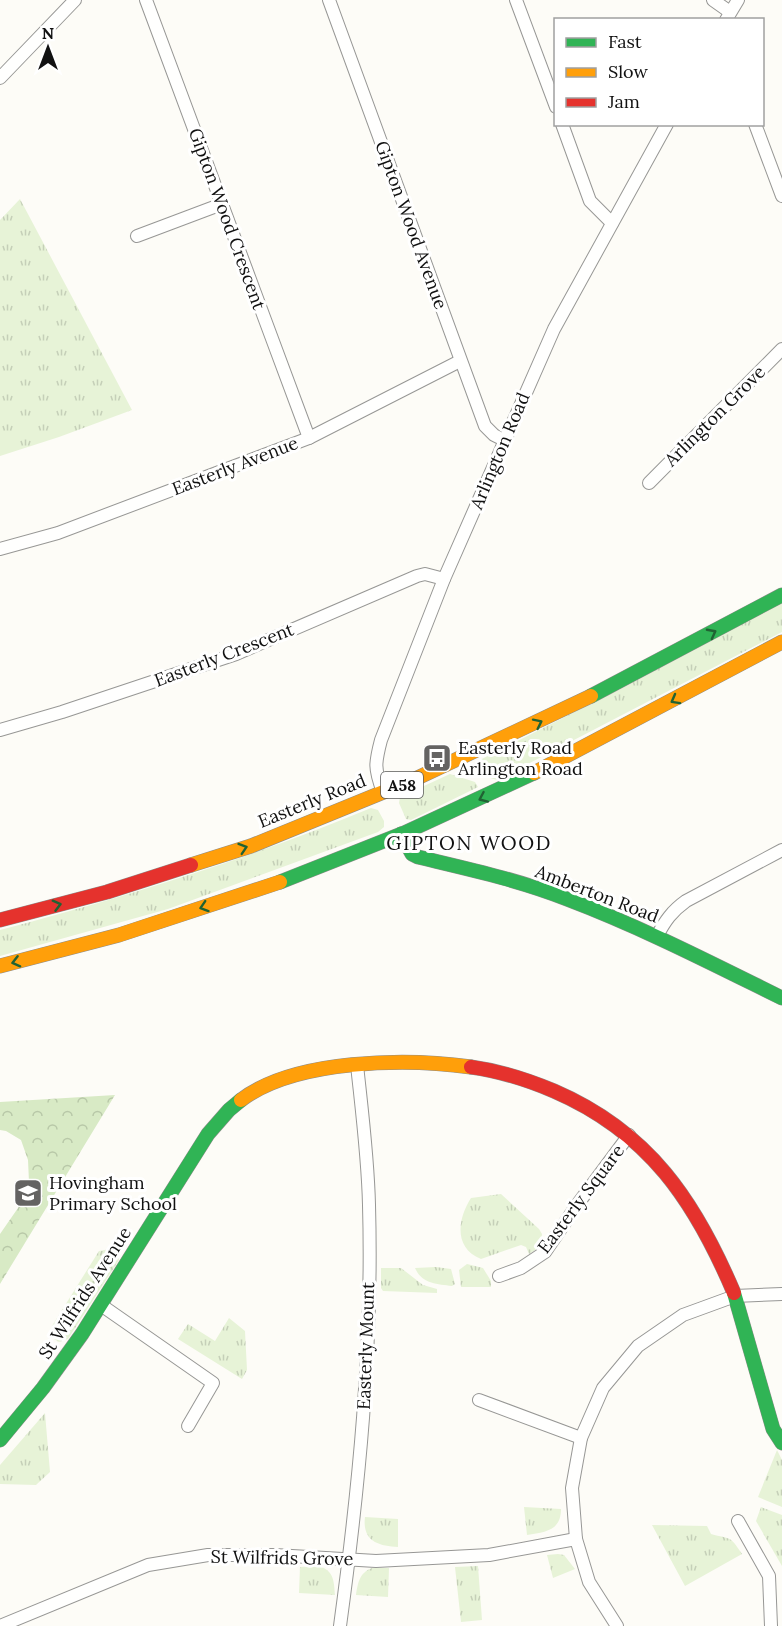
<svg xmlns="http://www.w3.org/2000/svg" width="782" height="1626" font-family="Lora,serif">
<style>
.grass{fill:url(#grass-tufts)}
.forest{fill:url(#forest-crowns)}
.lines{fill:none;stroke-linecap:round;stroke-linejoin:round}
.street-casing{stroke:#979795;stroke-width:14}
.fast-casing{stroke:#8e8d8b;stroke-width:15}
.slow-casing{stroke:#8e8d8b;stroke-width:15}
.jam-casing{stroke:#8e8d8b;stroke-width:15}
.street{stroke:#fffffe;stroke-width:12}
.fast{stroke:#30b455;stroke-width:14}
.slow{stroke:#ff9f0a;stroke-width:14}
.jam{stroke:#e5322d;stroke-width:14}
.oneway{stroke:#206233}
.labels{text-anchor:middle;stroke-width:6;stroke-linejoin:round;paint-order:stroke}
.shield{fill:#fff;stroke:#585858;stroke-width:1.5}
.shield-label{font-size:16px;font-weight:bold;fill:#111}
.street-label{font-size:18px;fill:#111;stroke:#fff}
.poi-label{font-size:18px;fill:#111;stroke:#fff;text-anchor:start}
.neighbourhood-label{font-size:20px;letter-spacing:1.5px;fill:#111;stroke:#fff}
</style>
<defs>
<pattern id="grass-tufts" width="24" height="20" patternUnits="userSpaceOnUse" patternTransform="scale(1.5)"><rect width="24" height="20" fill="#e7f3d7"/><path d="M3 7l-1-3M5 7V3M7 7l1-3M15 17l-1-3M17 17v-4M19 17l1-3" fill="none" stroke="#c5cfb8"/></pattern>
<pattern id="forest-crowns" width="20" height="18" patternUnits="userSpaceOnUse" patternTransform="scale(1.5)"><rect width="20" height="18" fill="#d8eac5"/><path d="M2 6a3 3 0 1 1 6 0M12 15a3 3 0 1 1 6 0" fill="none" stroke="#b8c8a8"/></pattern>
</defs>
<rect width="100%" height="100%" fill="#fdfcf7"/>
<g class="grass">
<polygon points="20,199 132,410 59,437 0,456 0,220"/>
<polygon points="782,602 782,632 497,780 467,771 466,767 628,685"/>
<polygon points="450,774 475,782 478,787 411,820 406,819 399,803 400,797"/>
<path d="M371 808 378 810 384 821V827L378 832 168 909 0 956V930C125 897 251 858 371 808Z"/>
<path d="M501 1194 539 1229 542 1234 541 1246 529 1254 526 1247 521 1245 481 1259C454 1248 457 1220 471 1198Z"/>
<polygon points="110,1249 117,1252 119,1260 68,1339 59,1342 54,1339 52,1326 99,1251"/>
<polygon points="467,1264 483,1268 491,1281 491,1287 461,1287 459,1270"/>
<path d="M436 1267 451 1269 455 1284 452 1286C437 1284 422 1284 415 1268Z"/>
<polygon points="381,1268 401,1268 423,1285 437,1289 437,1293 383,1291 381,1288"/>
<polygon points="229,1318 245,1331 247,1370 242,1379 178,1339 188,1324 215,1341"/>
<polygon points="45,1413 50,1472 36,1485 0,1484 0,1465"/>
<polygon points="777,1450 782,1460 782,1507 758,1497"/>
<path d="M524 1507 561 1509C561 1531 545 1532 527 1535Z"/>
<polygon points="761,1507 782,1515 782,1566 756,1521"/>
<path d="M365 1517 398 1519V1547C378 1546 362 1541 365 1517Z"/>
<path d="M652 1525 707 1526 711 1534C731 1540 729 1534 742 1554L685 1586Z"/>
<polygon points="558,1554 564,1555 575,1569 553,1578 547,1555"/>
<path d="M318 1566C334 1570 334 1581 335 1595L299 1593 300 1567Z"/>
<polygon points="478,1566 482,1620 461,1622 455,1567"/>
<path d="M372 1568H389L388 1597 356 1595C358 1583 359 1573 372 1568Z"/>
</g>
<polygon class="forest" points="115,1095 0,1284 0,1234 18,1208 29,1182 28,1160 21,1140 6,1131 0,1130 0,1102"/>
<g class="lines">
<g class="street-casing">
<g id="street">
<polyline points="146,0 309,438"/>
<polyline points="329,0 485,426 494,435 504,440"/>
<polyline points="516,0 556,107"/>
<polyline points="713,0 730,12"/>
<polyline points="726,20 738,0"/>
<polyline points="0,78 75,0"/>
<polyline points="562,124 590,201 612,223"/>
<polyline points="755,124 782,196"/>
<polyline points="137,236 222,204"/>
<polyline points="649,483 782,349"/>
<polyline points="0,549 58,533 309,438 460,361"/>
<polyline points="0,730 62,712 236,654 417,576 425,574 444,579"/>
<path d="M383 792C374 768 375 763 381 740L444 579 554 329 667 124"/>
<path d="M657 936C665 921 672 911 686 901L782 850"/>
<polyline points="499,1276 521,1268 545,1252 577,1205 629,1135"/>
<polyline points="101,1305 213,1383 188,1426"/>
<polyline points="479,1400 581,1438"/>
<polyline points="738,1521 769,1576 771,1626"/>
<polyline points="0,1626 148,1565 208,1555 275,1555 376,1561 489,1555 576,1539"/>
<path d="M340 1626C359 1487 373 1346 369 1205 368 1158 362 1112 357 1065"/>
<polyline points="617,1626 589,1582 576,1539 572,1488 581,1438 603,1388 638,1346 683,1315 735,1296 782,1294"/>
</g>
</g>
<g class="fast-casing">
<g id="fast">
<polyline points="591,696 782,595"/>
<path d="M401 834 412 854 418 857C468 869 519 880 567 899 641 927 711 963 782 998"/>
<polyline points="280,882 404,833 534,773"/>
<polyline points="734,1293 773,1429 782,1443"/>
<polyline points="0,1440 43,1388 82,1334 208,1134 229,1110 241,1100"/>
</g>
</g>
<g class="slow-casing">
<g id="slow">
<polyline points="534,773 782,642"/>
<polyline points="191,865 251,846 413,780 591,696"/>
<polyline points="0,966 119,935 280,882"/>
<path d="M241 1100C295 1059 406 1058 471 1067"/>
</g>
</g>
<g class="jam-casing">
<g id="jam">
<polyline points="0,920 107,892 191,865"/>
<path d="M471 1067C500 1071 528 1080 554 1091 649 1132 695 1201 734 1293"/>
</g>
</g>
<use href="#street" class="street"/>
<use href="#fast" class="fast"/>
<use href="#slow" class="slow"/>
<use href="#jam" class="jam"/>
</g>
<defs><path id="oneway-chevron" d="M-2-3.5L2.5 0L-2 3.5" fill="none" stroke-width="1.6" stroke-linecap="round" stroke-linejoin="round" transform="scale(1.5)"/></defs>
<g class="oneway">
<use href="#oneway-chevron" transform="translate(712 633) rotate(-28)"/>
<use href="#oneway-chevron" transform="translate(675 700) rotate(151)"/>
<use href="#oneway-chevron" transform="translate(538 723) rotate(-26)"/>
<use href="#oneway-chevron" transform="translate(483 798) rotate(156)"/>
<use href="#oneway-chevron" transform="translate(243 848) rotate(-18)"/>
<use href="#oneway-chevron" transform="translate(57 905) rotate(-15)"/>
<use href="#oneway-chevron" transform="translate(204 907) rotate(162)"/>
<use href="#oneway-chevron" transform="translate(16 962) rotate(166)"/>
</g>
<defs>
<g id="bus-square" transform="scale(1.5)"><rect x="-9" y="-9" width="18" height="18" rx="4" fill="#646362" stroke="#fff"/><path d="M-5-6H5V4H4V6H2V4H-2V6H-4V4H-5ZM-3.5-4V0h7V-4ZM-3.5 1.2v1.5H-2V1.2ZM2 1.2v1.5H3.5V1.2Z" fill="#fff"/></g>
<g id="school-square" transform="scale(1.5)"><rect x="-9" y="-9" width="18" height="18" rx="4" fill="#646362" stroke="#fff"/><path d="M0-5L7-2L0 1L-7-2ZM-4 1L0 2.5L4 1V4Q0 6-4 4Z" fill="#fff"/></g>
</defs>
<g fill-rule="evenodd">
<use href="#bus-square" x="437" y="758"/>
<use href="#school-square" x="28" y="1193"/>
</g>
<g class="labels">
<rect class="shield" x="381" y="772" width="42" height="26" rx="4.5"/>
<g class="shield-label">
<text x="402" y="791">A58</text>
</g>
<g class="street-label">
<text transform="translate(227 219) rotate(70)" y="6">Gipton Wood Crescent</text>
<text transform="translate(411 225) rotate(70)" y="6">Gipton Wood Avenue</text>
<text transform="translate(715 416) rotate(-45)" y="6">Arlington Grove</text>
<text transform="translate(500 451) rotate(-67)" y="6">Arlington Road</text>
<text transform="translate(235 466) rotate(-21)" y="6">Easterly Avenue</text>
<text transform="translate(224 655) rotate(-21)" y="6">Easterly Crescent</text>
<text transform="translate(312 801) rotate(-22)" y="6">Easterly Road</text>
<text transform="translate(597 894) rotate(21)" y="6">Amberton Road</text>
<text transform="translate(581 1199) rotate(-53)" y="6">Easterly Square</text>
<text transform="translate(85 1293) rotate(-57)" y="6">St Wilfrids Avenue</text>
<text transform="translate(366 1346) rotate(-88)" y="6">Easterly Mount</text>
<text transform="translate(282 1558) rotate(1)" y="6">St Wilfrids Grove</text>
</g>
<g class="poi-label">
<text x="458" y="754">Easterly Road<tspan x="458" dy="21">Arlington Road</tspan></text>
<text x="49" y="1189">Hovingham<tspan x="49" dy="21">Primary School</tspan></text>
</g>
<g class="neighbourhood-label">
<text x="469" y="850">GIPTON WOOD</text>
</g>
</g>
<rect x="554" y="18" width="210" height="108" fill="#ffffff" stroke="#a0a0a0" stroke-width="1.5"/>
<rect x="566" y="38" width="30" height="9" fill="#30b455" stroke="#a0a0a0" stroke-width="1.5"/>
<text x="608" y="48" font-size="18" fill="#111111">Fast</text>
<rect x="566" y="68" width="30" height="9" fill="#ff9f0a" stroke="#a0a0a0" stroke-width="1.5"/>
<text x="608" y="78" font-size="18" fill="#111111">Slow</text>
<rect x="566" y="98" width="30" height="9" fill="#e5322d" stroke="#a0a0a0" stroke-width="1.5"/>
<text x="608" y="108" font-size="18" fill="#111111">Jam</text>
<g transform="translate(48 48)" stroke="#ffffff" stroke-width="4.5" paint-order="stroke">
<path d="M0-4.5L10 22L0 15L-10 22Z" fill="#111111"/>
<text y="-9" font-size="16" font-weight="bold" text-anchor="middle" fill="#111111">N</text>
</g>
</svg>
